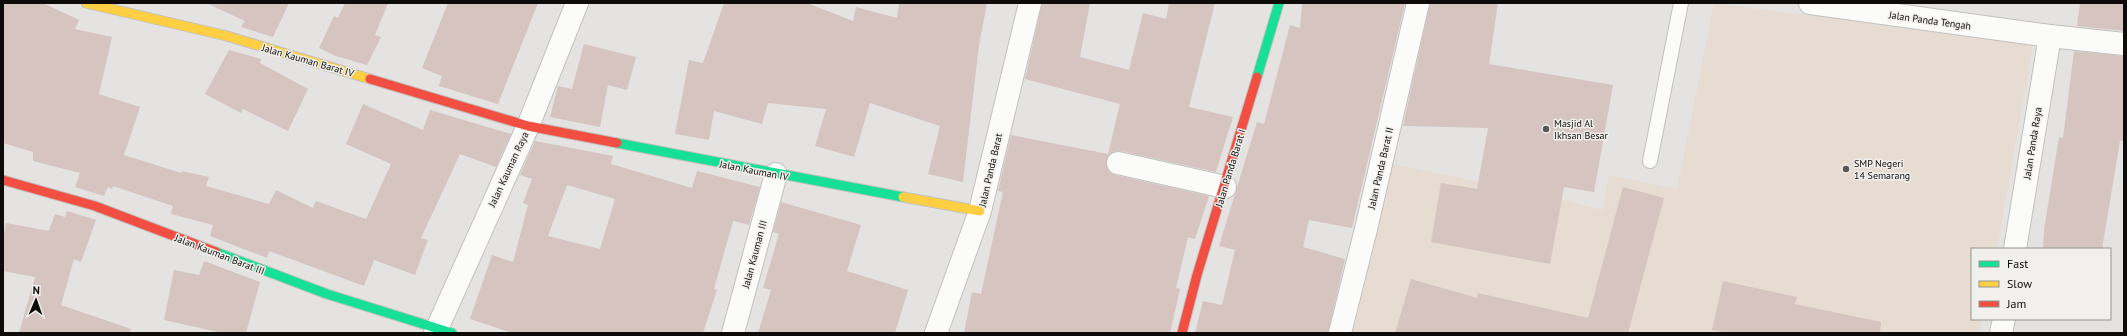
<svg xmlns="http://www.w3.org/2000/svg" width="2127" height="336" font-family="'PT Sans',sans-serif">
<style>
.education{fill:#e6dcd2}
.building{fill:#d5c4c0;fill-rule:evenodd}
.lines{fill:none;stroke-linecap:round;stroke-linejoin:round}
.lane-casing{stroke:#c1c1bf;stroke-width:16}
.street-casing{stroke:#c1c1bf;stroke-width:24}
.fast-casing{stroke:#c1c1bf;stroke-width:11}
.slow-casing{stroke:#c1c1bf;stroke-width:11}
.jam-casing{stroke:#c1c1bf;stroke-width:11}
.lane{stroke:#fbfbfa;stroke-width:14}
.street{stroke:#fbfbfa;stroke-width:22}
.fast{stroke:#16e098;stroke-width:9}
.slow{stroke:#ffcf43;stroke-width:9}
.jam{stroke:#f24e42;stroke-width:9}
.poi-dot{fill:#585756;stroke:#f2f0ed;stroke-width:1.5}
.labels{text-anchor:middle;stroke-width:3;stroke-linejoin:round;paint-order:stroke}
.street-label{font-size:10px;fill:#0d0c0b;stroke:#f2f0ed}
.poi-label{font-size:10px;fill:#0d0c0b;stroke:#f2f0ed;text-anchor:start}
</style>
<rect width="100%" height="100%" fill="#e4e3e1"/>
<polygon class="education" points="1714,3 2033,45 1997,249 1972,249 1972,319 1982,319 1979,333 1345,333 1392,164 1539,194 1602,210 1609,175 1677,189"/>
<g class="building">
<polygon points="3,3 43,3 79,20 75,29 112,37 99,94 140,107 124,155 181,173 182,171 209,177 206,186 269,204 276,190 313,208 316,201 366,219 391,164 346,144 363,104 423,130 430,110 511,134 496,167 460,154 421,238 428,240 415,275 374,260 364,286 269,251 267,258 210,236 213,225 171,214 173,206 113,186 112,189 108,187 104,196 75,187 80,173 33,161 33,152 3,143"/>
<polygon points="206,3 289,3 273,37 241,27 245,21"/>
<polygon points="345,3 388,3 375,35 381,37 367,65 336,56 319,48 334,16 338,18"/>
<polygon points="448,3 538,3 498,104 439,86 442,76 422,68"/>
<polygon points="724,3 807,3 853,21 856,7 897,18 899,3 987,3 979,45 963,182 928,174 940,126 870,103 854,157 815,146 826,109 768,103 762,124 714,111 709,140 675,134 689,60 703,63"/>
<polygon points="1042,3 1090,3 1080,57 1129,70 1143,13 1166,19 1169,3 1215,3 1189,107 1233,117 1216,172 1121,151 1115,151 1109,154 1106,161 1109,172 1115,175 1209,196 1195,239 1188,237 1176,288 1180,289 1170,333 964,333 972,292 981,294 1003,192 998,191 1011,135 1108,154 1120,104 1025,79"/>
<polygon points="1302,3 1405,3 1352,228 1309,220 1303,247 1345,259 1328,333 1195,333 1203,301 1222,305 1235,250 1219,246 1257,122 1264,124 1290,25 1300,28"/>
<polygon points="1430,3 1498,3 1489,64 1613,85 1594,192 1564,187 1550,264 1431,242 1441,183 1477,189 1488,128 1403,126"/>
<polygon points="2080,3 2124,3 2124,31 2077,26"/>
<polygon points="584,44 636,57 627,90 608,85 600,127 550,117 558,86 572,89"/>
<polygon points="229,50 261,59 260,63 308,89 288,131 243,109 241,113 205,94"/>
<polygon points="2074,51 2124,56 2124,141 2120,141 2102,249 2043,249 2044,230 2059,137 2063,138"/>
<path d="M535 141 613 156 611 164 692 188 697 171 760 187 749 225 733 221 714 289 717 290 703 333H512L470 319 492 255 513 262 528 205 523 203 532 179 520 175ZM567 185 615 199 600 249 548 236Z"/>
<polygon points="1623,187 1664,198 1628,333 1395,333 1411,279 1477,298 1478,293 1588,318"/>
<polygon points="781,202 861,225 847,271 908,290 895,333 758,333 771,290 763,288 779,234 773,232"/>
<polygon points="67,211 96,220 81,262 74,259 61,305 131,329 130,333 19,333 35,277 3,271 3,238 6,223 49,231 55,214 65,217"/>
<polygon points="204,261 260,282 246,333 222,333 164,320 174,270 199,275"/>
<polygon points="1723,281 1797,297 1795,304 1881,322 1880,333 1728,333 1712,330"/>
</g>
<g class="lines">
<g class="lane-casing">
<polyline id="lane" points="1650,161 1681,3"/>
</g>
<g class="street-casing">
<g id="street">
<polyline points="1810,3 2050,36 2124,44"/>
<polyline points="1118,163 1225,187"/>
<polyline points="2015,249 2050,36"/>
<polyline points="435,333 528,126 577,3"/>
<polyline points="733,333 776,174"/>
<polyline points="936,333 980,211 1030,3"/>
<polyline points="1340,333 1366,229 1418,3"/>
<polyline points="2001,333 2004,319"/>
</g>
</g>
<g class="fast-casing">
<g id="fast">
<polyline points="1257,77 1279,3"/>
<polyline points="617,143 903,197"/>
<polyline points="216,252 327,294 452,333"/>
</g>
</g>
<g class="slow-casing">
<g id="slow">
<polyline points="86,3 227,36 370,79"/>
<polyline points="903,197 980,211"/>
</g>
</g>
<g class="jam-casing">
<g id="jam">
<polyline points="370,79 528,126 617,143"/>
<polyline points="3,180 95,206 216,252"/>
<polyline points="1182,333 1197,275 1257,77"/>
</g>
</g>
<use href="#lane" class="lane"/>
<use href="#street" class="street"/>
<use href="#fast" class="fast"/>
<use href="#slow" class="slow"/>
<use href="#jam" class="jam"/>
</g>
<g class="poi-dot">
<circle cx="1546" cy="129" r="4"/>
<circle cx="1846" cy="169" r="4"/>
</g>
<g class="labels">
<g class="street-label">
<text transform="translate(1930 20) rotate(8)" y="4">Jalan Panda Tengah</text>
<text transform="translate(308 60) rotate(16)" y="4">Jalan Kauman Barat IV</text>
<text transform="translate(2032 143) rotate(-81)" y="4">Jalan Panda Raya</text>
<text transform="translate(1230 168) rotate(-73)" y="4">Jalan Panda Barat I</text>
<text transform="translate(1380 168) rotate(-77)" y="4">Jalan Panda Barat II</text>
<text transform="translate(508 169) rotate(-65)" y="4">Jalan Kauman Raya</text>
<text transform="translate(754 170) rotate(11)" y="4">Jalan Kauman IV</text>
<text transform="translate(990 170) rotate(-77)" y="4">Jalan Panda Barat</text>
<text transform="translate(220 254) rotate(21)" y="4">Jalan Kauman Barat III</text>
<text transform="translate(754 254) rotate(-75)" y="4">Jalan Kauman III</text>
</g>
<g class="poi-label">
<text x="1554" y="127">Masjid Al<tspan x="1554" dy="12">Ikhsan Besar</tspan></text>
<text x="1854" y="167">SMP Negeri<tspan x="1854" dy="12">14 Semarang</tspan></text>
</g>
</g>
<rect width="2127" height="336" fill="none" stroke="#0d0c0b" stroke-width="8"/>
<rect x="1971" y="248" width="140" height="72" fill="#f2f0ed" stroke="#969593"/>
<rect x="1979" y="261" width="20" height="6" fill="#16e098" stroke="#969593"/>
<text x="2007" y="268" font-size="12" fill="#0d0c0b">Fast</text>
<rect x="1979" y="281" width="20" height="6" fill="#ffcf43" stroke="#969593"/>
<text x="2007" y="288" font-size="12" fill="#0d0c0b">Slow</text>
<rect x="1979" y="301" width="20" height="6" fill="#f24e42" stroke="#969593"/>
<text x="2007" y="308" font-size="12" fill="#0d0c0b">Jam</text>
<g transform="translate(36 300) rotate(2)" stroke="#f2f0ed" stroke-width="3" paint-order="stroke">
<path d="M0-3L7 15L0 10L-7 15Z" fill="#0d0c0b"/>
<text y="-6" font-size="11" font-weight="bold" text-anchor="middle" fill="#0d0c0b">N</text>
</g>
</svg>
